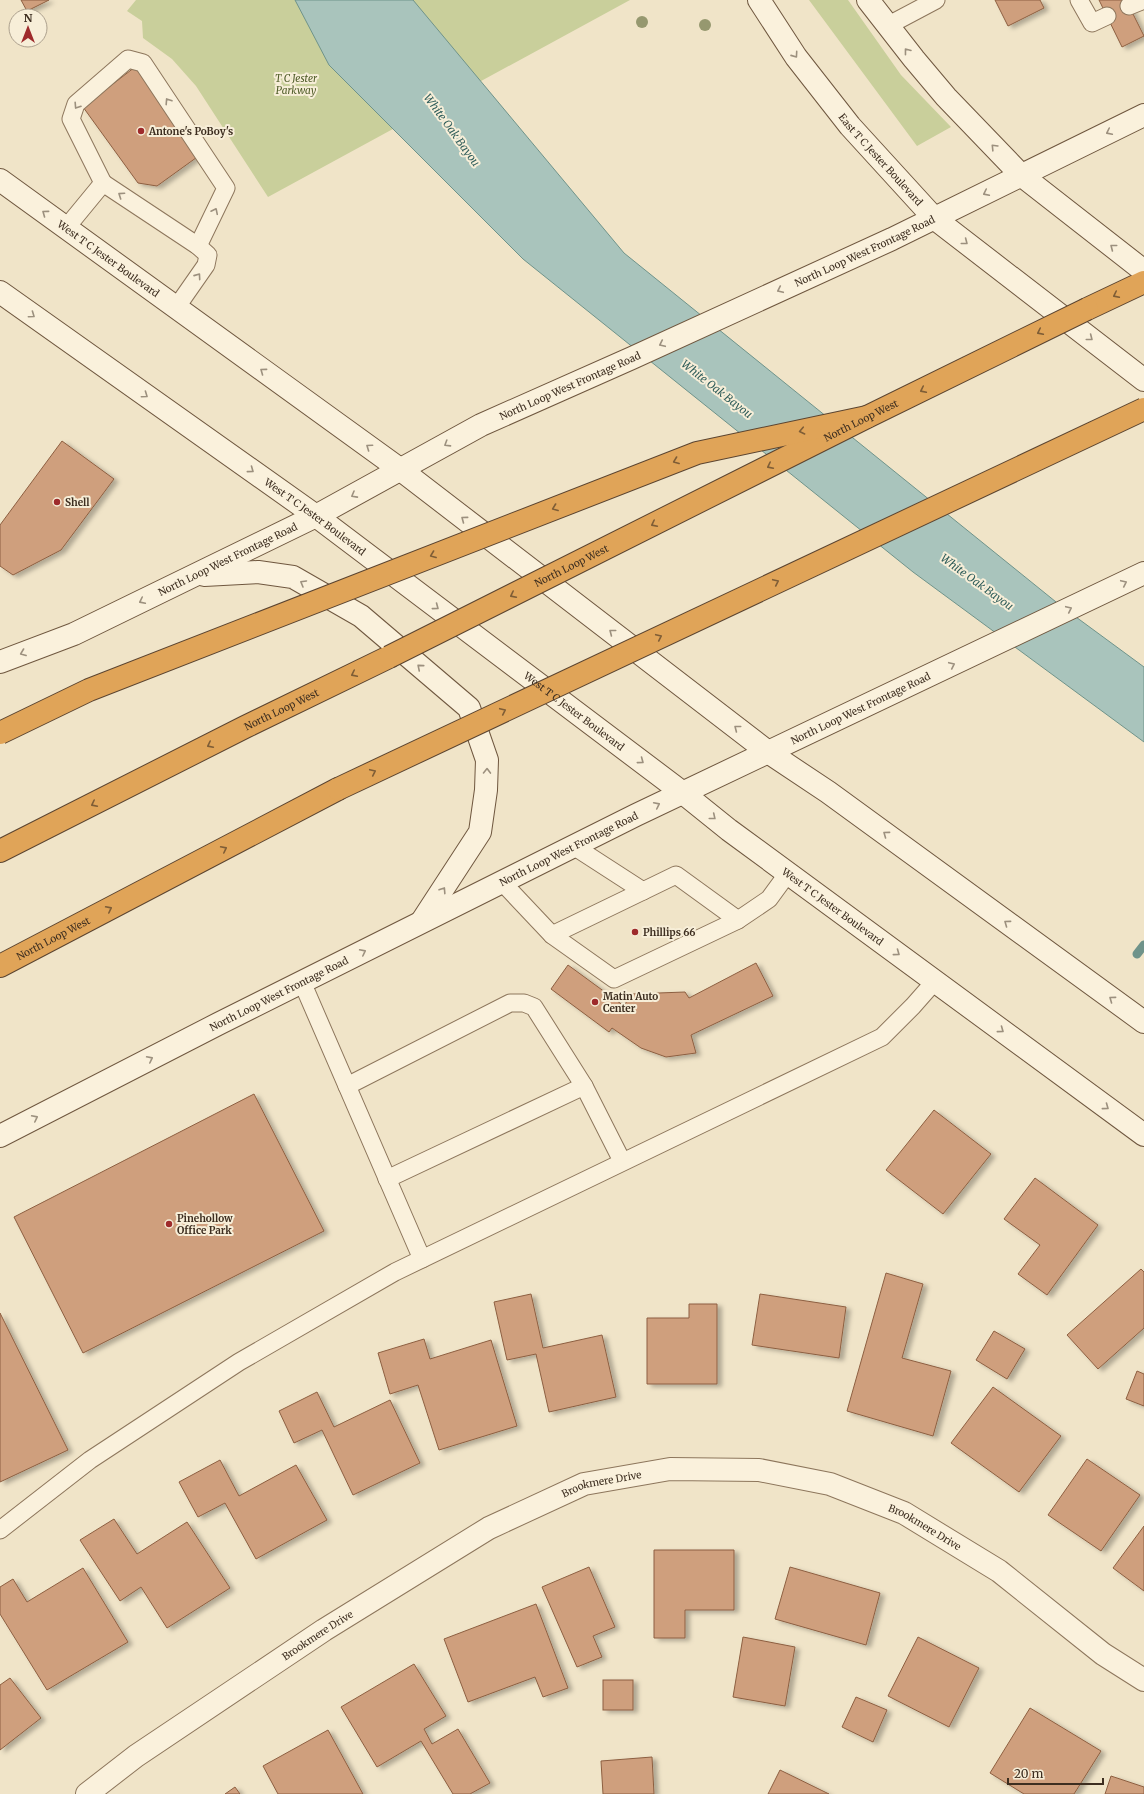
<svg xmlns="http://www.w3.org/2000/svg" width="1144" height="1794" font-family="Merriweather,serif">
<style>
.green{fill:#c9cf9b}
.water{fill:#a9c4bc;stroke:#6f938a}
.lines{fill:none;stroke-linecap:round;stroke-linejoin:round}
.stream{stroke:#6f938a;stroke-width:9}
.building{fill:#cf9f7d;stroke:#8d5f41;filter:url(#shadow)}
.lane-casing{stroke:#8d765c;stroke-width:19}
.street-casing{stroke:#8d765c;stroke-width:24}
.secondary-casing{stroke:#6f573f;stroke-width:24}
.highway-casing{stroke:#5b4430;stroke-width:24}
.lane{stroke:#faf1dc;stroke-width:17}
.street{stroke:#faf1dc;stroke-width:22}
.secondary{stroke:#faf1dc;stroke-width:22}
.highway{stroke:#e0a458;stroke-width:22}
.highway-bridge-casing{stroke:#5b4430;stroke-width:24;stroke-linecap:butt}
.highway-bridge{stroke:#e0a458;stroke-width:22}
.tree{fill:#96986f}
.oneway{stroke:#9c907e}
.oneway2{stroke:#7e5d36}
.poi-dot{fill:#9e2a2b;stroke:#f7eed8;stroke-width:1.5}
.labels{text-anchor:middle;stroke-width:4;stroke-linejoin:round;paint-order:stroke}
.park-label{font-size:10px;font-style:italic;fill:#4d5a26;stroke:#f7eed8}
.poi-label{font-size:10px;font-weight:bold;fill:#3d2e20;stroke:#f7eed8;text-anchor:start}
.street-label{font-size:10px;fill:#3d2e20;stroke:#f7eed8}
.water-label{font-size:11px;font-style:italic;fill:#2f5d5a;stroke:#f7eed8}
</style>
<defs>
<filter id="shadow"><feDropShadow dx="4.5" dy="2.5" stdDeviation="2" flood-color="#0004"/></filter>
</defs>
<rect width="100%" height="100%" fill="#f0e4c8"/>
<g class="green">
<polygon points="136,0 630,0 268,197 196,86 172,59 143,38 142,21 127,11"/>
<polygon points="809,0 848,0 901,75 951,127 917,146"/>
</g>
<polygon class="water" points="295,0 413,0 624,253 1061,606 1144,667 1144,742 913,572 523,259 329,65"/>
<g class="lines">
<polyline class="stream" points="1137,954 1144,945"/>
</g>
<g class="building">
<polygon points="21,0 49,0 27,11"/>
<polygon points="995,0 1040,0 1044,8 1008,26"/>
<polygon points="1099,0 1126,0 1144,36 1122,47"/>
<polygon points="135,67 200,155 157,186 138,183 83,107"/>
<polygon points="62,441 114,479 61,550 13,575 0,566 0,525"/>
<polygon points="756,963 773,996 691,1035 696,1053 666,1057 641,1048 612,1028 609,1032 551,989 568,965 624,1006 631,994 685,992 689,998"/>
<polygon points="254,1094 324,1231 83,1353 14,1217"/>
<polygon points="934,1110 991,1154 943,1214 886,1170"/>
<polygon points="1035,1178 1098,1225 1047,1295 1018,1274 1040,1245 1004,1219"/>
<polygon points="1141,1269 1144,1272 1144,1328 1098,1369 1067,1335"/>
<polygon points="886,1273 923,1284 902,1358 951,1371 933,1436 847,1411"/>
<polygon points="531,1294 543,1348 602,1335 616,1397 549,1412 536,1354 507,1360 494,1302"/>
<polygon points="760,1294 846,1307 839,1358 752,1345"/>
<polygon points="689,1304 717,1304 717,1384 647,1384 647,1318 689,1318"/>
<polygon points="0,1313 68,1450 0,1482"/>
<polygon points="994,1331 1025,1349 1007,1379 976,1360"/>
<polygon points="424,1339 430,1359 491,1340 517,1426 439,1450 418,1385 390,1394 378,1353"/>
<polygon points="1137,1371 1144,1374 1144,1406 1126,1399"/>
<polygon points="993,1387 1061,1436 1019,1492 951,1443"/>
<polygon points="317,1392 334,1427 390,1400 420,1463 353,1495 322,1430 294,1443 279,1411"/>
<polygon points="1087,1459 1140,1495 1101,1551 1048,1515"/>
<polygon points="220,1460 239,1496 296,1465 327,1520 256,1559 225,1503 198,1517 179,1482"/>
<polygon points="114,1519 137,1554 187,1522 230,1588 167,1628 141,1587 120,1601 80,1540"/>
<polygon points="1144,1526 1144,1591 1113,1568"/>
<polygon points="654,1550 734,1550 734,1610 685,1610 685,1638 654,1638"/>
<polygon points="589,1567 615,1627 593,1636 602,1657 577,1667 542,1587"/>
<polygon points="790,1567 880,1593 866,1645 775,1619"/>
<polygon points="83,1568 128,1642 47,1690 0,1614 0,1587 13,1579 27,1602"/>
<polygon points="536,1604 568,1688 543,1697 535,1677 468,1702 444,1639"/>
<polygon points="743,1637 795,1647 785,1706 733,1697"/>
<polygon points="918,1637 979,1668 949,1727 888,1696"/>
<polygon points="414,1664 446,1716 424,1729 432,1744 458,1729 490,1783 470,1794 453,1794 421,1741 377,1767 341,1707"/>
<polygon points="10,1678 41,1718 0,1750 0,1685"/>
<rect x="603" y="1680" width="30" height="30"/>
<polygon points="856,1697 887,1710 873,1742 842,1727"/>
<polygon points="1030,1708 1101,1751 1074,1794 1024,1794 990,1773"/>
<polygon points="328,1730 363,1794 278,1794 263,1766"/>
<polygon points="652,1757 654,1794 603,1794 601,1761"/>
<polygon points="780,1770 829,1794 768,1794"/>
<polygon points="1111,1776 1144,1787 1144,1794 1105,1794"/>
<polygon points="235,1787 240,1794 225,1794"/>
</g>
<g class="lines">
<g class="lane-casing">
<g id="lane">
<polyline points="1079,0 1092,23 1107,16"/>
<polyline points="1129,6 1144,0"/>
<polyline points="887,26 936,0"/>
<polyline points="103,183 71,119 76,104 128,59 143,63 226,188 198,246"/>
<polyline points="66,228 103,183 198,246 208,255 206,265 176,308"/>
<polyline points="575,847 643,891 676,875 738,920"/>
<polyline points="502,882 552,935 614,979 738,920 769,899 788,873"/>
<polyline points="552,935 643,891"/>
<polyline points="302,982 422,1259"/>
<polyline points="347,1086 510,1003 524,1003 534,1007 584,1086 622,1161"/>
<polyline points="387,1179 584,1086"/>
<polyline points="0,1530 90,1460 239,1362 395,1272 882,1037 913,1006 935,981"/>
</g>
</g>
<g class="street-casing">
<g id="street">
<path id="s1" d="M87 1794 136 1756 324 1630 489 1528 584 1484 670 1469 759 1470 830 1484 904 1513 999 1571 1103 1654 1144 1680"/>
</g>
</g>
<g class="secondary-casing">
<g id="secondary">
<path id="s2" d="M759 0 796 57 850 126 934 218 1144 380"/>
<polyline points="868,0 914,59 946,97 1021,175 1144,271"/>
<path id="s3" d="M0 180 401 470 768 752 828 792 1144 1022"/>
<path id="s4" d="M0 292 316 516 683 793 729 830 1144 1135"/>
<polyline points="204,575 258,572 293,577 361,616 469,708 487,760 486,790 480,832 422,921"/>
<path id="s5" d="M0 662 74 634 316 516 481 425 632 358 892 239 1144 115"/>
<path id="s6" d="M0 1136 218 1024 636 815 1144 573"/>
</g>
</g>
<g class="highway-casing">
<g id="highway">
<polyline points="1087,309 1144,282"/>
<path id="s7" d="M0 851 245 727 389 657"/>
<path id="s8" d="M0 966 338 789"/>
</g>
</g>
<use href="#lane" class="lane"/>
<use href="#street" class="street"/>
<use href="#secondary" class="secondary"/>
<use href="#highway" class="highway"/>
<g class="highway-bridge-casing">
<g id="highway-bridge">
<path id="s9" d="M389 657 867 417 1087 309"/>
<polyline points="0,733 89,690 697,453 867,417"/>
<polyline points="338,789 1144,409"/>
</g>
</g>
<use href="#highway-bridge" class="highway-bridge"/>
</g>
<g class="tree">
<circle cx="642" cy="22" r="6"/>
<circle cx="705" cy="25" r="6"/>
</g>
<defs><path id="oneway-chevron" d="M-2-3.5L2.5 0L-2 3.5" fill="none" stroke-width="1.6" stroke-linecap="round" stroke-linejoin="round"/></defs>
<g class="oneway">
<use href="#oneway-chevron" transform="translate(907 51) rotate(-128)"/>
<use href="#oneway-chevron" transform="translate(795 55) rotate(55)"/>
<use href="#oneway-chevron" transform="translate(168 101) rotate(-123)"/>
<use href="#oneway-chevron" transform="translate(77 106) rotate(123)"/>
<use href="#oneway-chevron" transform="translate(1109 132) rotate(154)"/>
<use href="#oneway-chevron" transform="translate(994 147) rotate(-134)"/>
<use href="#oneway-chevron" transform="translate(986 193) rotate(154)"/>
<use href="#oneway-chevron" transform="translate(121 195) rotate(-146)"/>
<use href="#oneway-chevron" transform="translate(215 211) rotate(-64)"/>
<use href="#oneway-chevron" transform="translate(45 213) rotate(-144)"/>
<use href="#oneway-chevron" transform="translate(965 242) rotate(38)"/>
<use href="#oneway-chevron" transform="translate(1113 247) rotate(-142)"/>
<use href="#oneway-chevron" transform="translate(198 276) rotate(-55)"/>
<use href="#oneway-chevron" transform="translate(780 290) rotate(155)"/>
<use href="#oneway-chevron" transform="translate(32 315) rotate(35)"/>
<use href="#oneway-chevron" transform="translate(1090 338) rotate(38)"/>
<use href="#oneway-chevron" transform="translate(662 344) rotate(155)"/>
<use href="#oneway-chevron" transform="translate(263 371) rotate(-144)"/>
<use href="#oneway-chevron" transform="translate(145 395) rotate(35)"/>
<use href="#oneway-chevron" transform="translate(447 444) rotate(148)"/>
<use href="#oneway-chevron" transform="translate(369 447) rotate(-145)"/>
<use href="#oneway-chevron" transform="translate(251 470) rotate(36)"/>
<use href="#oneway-chevron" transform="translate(354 495) rotate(151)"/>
<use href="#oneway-chevron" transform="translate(464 519) rotate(-143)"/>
<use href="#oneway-chevron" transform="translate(303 583) rotate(-150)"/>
<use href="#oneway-chevron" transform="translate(1124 583) rotate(-25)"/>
<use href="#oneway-chevron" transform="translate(142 601) rotate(154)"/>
<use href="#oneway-chevron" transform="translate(436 607) rotate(37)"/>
<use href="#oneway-chevron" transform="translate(1069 609) rotate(-25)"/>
<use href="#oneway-chevron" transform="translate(612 632) rotate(-142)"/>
<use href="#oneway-chevron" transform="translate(23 653) rotate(159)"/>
<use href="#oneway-chevron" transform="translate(952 665) rotate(-25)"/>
<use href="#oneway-chevron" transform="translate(420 667) rotate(-140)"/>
<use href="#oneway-chevron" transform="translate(737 728) rotate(-142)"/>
<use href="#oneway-chevron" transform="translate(641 761) rotate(37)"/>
<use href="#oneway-chevron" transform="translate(487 771) rotate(-89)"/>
<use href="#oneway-chevron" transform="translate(657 805) rotate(-26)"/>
<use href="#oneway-chevron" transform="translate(713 817) rotate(39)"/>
<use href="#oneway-chevron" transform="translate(886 834) rotate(-144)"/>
<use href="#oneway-chevron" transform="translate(443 890) rotate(-57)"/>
<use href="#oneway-chevron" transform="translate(1007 923) rotate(-144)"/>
<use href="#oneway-chevron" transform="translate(363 952) rotate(-27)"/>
<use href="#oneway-chevron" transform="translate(897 953) rotate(36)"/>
<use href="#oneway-chevron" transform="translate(1112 999) rotate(-144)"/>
<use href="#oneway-chevron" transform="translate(1001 1030) rotate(36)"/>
<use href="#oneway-chevron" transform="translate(150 1059) rotate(-27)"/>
<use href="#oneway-chevron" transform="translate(1106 1107) rotate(36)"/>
<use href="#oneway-chevron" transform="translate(35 1118) rotate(-27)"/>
</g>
<g class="oneway2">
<use href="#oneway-chevron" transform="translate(1116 295) rotate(154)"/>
<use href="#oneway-chevron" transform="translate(1040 332) rotate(154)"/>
<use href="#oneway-chevron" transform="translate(923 390) rotate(154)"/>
<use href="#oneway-chevron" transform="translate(802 431) rotate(168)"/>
<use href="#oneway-chevron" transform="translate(676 461) rotate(159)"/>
<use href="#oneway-chevron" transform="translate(770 466) rotate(153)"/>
<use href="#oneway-chevron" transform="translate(555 508) rotate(159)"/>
<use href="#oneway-chevron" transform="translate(654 524) rotate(153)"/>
<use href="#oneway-chevron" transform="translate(433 555) rotate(159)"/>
<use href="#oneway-chevron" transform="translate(776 582) rotate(-25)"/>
<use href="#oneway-chevron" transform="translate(513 595) rotate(153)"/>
<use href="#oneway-chevron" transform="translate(659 637) rotate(-25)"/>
<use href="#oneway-chevron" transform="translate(354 674) rotate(154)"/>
<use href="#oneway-chevron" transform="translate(503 711) rotate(-25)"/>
<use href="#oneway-chevron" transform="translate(210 745) rotate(153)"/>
<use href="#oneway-chevron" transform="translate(373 772) rotate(-25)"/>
<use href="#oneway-chevron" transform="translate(94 804) rotate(153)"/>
<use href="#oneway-chevron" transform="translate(224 849) rotate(-27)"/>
<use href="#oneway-chevron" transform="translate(109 909) rotate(-27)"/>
</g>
<g class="poi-dot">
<circle cx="141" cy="131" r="4"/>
<circle cx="57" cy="502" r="4"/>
<circle cx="635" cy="932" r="4"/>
<circle cx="595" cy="1002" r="4"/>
<circle cx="169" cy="1224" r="4"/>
</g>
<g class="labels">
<g class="park-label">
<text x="296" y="82">T C Jester<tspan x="296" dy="12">Parkway</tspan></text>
</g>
<g class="poi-label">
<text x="149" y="135">Antone's PoBoy's</text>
<text x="65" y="506">Shell</text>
<text x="643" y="936">Phillips 66</text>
<text x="603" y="1000">Matin Auto<tspan x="603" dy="12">Center</tspan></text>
<text x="177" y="1222">Pinehollow<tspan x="177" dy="12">Office Park</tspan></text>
</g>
<g class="street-label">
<text dy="4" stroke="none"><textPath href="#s2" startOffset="201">East T C Jester Boulevard</textPath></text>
<text dy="4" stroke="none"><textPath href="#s5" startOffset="958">North Loop West Frontage Road</textPath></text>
<text dy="4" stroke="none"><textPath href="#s3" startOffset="134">West T C Jester Boulevard</textPath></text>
<text dy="4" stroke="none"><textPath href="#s5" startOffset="634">North Loop West Frontage Road</textPath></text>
<text dy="4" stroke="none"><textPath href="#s9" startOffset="528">North Loop West</textPath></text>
<text dy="4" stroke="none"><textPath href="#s4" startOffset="387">West T C Jester Boulevard</textPath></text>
<text dy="4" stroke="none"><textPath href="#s5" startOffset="250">North Loop West Frontage Road</textPath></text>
<text dy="4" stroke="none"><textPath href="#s9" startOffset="204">North Loop West</textPath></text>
<text dy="4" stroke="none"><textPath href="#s6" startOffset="961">North Loop West Frontage Road</textPath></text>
<text dy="4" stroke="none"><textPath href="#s7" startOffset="315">North Loop West</textPath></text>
<text dy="4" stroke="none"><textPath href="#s4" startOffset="711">West T C Jester Boulevard</textPath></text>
<text dy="4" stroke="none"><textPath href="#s6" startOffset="637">North Loop West Frontage Road</textPath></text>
<text dy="4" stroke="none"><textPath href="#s4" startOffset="1035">West T C Jester Boulevard</textPath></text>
<text dy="4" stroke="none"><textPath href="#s8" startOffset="60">North Loop West</textPath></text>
<text dy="4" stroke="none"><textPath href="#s6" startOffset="313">North Loop West Frontage Road</textPath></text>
<text dy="4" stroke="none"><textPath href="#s1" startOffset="604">Brookmere Drive</textPath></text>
<text dy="4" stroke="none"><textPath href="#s1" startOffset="940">Brookmere Drive</textPath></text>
<text dy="4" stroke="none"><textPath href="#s1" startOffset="280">Brookmere Drive</textPath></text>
</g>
<g class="water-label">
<text transform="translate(452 130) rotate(54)" y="4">White Oak Bayou</text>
<text transform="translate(717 389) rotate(38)" y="4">White Oak Bayou</text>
<text transform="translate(977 582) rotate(36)" y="4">White Oak Bayou</text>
</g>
</g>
<g transform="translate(28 28)"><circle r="19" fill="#f7eed8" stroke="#ada18e"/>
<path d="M0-3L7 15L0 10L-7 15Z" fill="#9e2a2b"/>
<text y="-6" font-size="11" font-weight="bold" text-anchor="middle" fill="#3d2e20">N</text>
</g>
<path d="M1008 1778v6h95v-6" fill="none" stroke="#3d2e20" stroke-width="2"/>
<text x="1014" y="1778" font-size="12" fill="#3d2e20" stroke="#f7eed8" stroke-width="3" paint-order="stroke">20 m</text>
</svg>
